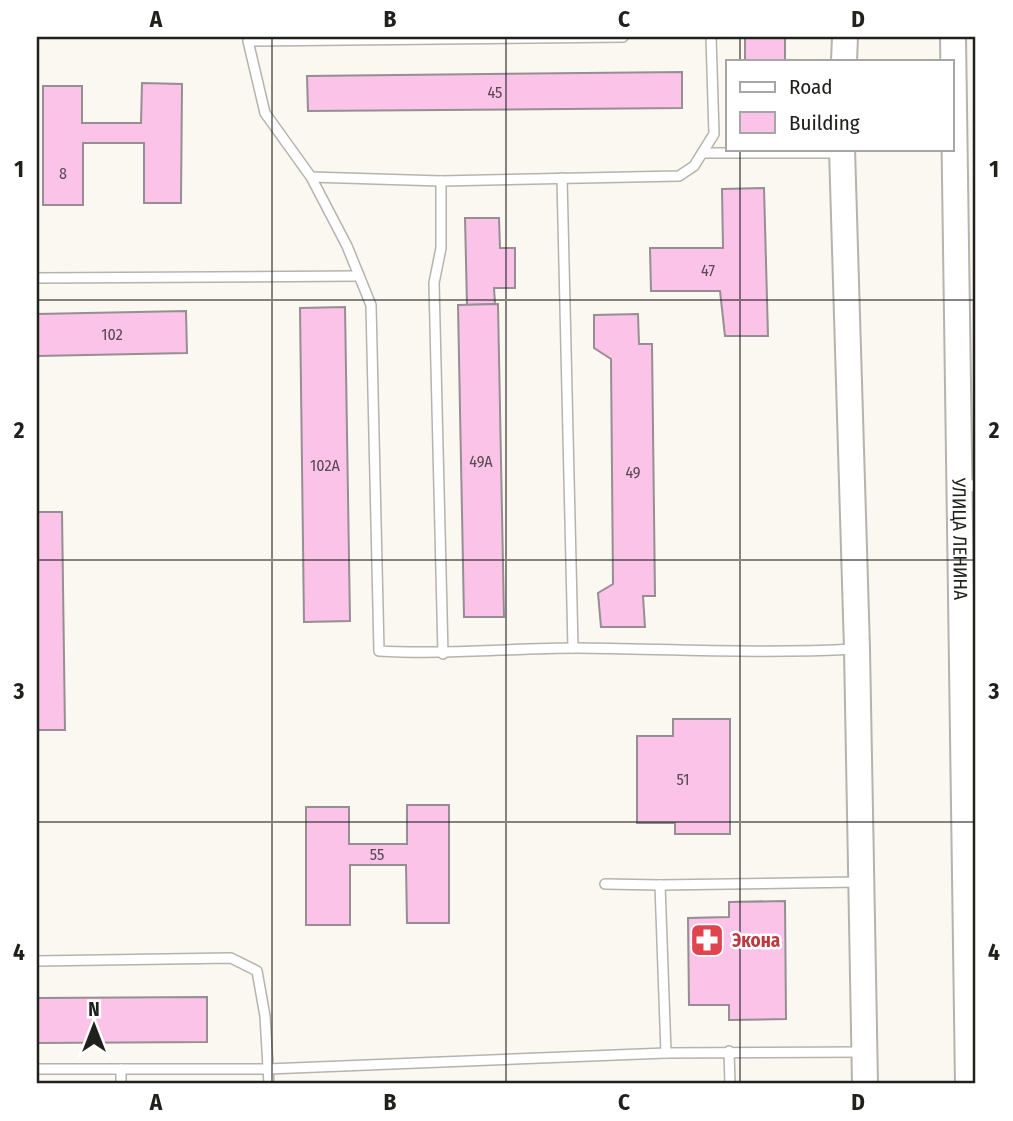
<svg xmlns="http://www.w3.org/2000/svg" width="1013" height="1121" font-family="'Fira Sans Condensed',sans-serif">
<style>
.building{fill:#fcc3e9;stroke:#958e92;stroke-width:2}
.lines{fill:none;stroke-linecap:round;stroke-linejoin:round}
.lane-casing{stroke:#b5b3ad;stroke-width:12}
.secondary-casing{stroke:#b5b3ad;stroke-width:28}
.lane{stroke:#fff;stroke-width:9}
.secondary{stroke:#fff;stroke-width:24}
.grid{fill:none;stroke:#20201d;stroke-width:2;stroke-opacity:0.55}
.labels{text-anchor:middle;stroke-width:5;stroke-linejoin:round;paint-order:stroke}
.number-label{font-size:16px;fill:#574950}
.street-label{font-size:19px;fill:#20201d;stroke:#fff}
.health-label{font-size:19px;font-weight:bold;fill:#be3a42;stroke:#fff;text-anchor:start}
.neatline{fill:none;stroke:#20201d;stroke-width:2.5}
.grid-label{font-size:23px;text-anchor:middle;font-weight:bold;fill:#20201d}
</style>
<rect width="100%" height="100%" fill="#fbf8f1"/>
<g class="building">
<rect x="745" y="37" width="40" height="24"/>
<polygon points="682,72 682,108 308,111 307,76"/>
<polygon points="142,83 182,84 181,203 144,203 144,143 83,143 83,205 43,205 43,86 82,86 82,123 141,123"/>
<polygon points="764,188 768,336 725,336 720,291 651,291 650,248 723,248 722,189"/>
<polygon points="465,218 499,218 500,248 515,248 515,288 494,288 495,304 467,305"/>
<polygon points="498,304 504,617 464,617 458,305"/>
<polygon points="345,307 350,621 304,622 300,308"/>
<polygon points="186,311 187,353 37,356 37,314"/>
<polygon points="638,314 639,344 652,344 655,596 643,596 645,627 601,627 598,593 613,584 611,359 594,348 594,315"/>
<polygon points="37,512 62,512 65,730 37,730"/>
<polygon points="673,719 730,719 730,834 675,834 675,823 637,823 637,736 673,736"/>
<polygon points="407,805 449,805 449,923 407,923 406,865 350,865 350,925 306,925 306,807 349,807 349,844 407,844"/>
<polygon points="785,901 786,1019 729,1020 729,1005 689,1005 688,918 729,917 729,902"/>
<polygon points="207,997 207,1042 37,1043 37,998"/>
</g>
<g class="lines">
<g class="lane-casing">
<g id="lane">
<path d="M623 37 248 41 265 113 311 177 347 246 371 305 379 651C447 655 510 648 577 648 669 649 763 654 855 649"/>
<polyline points="705,153 840,153"/>
<polyline points="311,177 441,181 679,176 694,166 714,134 711,37"/>
<polyline points="562,178 573,648"/>
<polyline points="441,181 441,248 434,283 443,654"/>
<polyline points="37,278 359,276"/>
<polyline points="963,492 976,483"/>
<polyline points="605,884 660,885"/>
<polyline points="37,961 231,958 257,971 265,1016 269,1084"/>
<polyline points="729,1051 730,1084"/>
<polyline points="666,1053 660,885 858,882"/>
<polyline points="37,1069 268,1069 666,1053 864,1052"/>
<polyline points="121,1069 121,1084"/>
</g>
</g>
<g class="secondary-casing">
<g id="secondary">
<path id="s1" d="M953 37 968 1084"/>
<polyline points="844,61 845,37"/>
<polyline points="842,149 857,649 865,1084"/>
</g>
</g>
<use href="#lane" class="lane"/>
<use href="#secondary" class="secondary"/>
</g>
<path class="grid" d="M272 37V1084M506 37V1084M740 37V61M740 149V1084M37 300H976M37 560H976M37 822H976"/>
<defs>
<g id="pharmacy-square" transform="scale(1.75)"><rect x="-9" y="-9" width="18" height="18" rx="4" fill="#e0444e" stroke="#fff"/><path d="M-2-6h4v4h4v4h-4v4h-4v-4h-4v-4h4Z" fill="#fff"/></g>
</defs>
<g fill-rule="evenodd">
<use href="#pharmacy-square" x="707" y="940"/>
</g>
<g class="labels">
<g class="number-label">
<text x="495" y="98">45</text>
<text x="63" y="179">8</text>
<text x="708" y="276">47</text>
<text x="112" y="340">102</text>
<text x="481" y="467">49А</text>
<text x="325" y="471">102А</text>
<text x="633" y="478">49</text>
<text x="683" y="785">51</text>
<text x="377" y="860">55</text>
</g>
<g class="street-label">
<text dy="7" stroke="none"><textPath href="#s1" startOffset="502">УЛИЦА ЛЕНИНА</textPath></text>
</g>
<g class="health-label">
<text x="732" y="947">Экона</text>
</g>
</g>
<rect width="1013" height="1121" fill="none" stroke="#ffffff" stroke-width="77"/>
<rect x="726" y="60" width="228" height="91" fill="#ffffff" stroke="#a6a6a5" stroke-width="2"/>
<rect x="740" y="82" width="35" height="10" fill="#ffffff" stroke="#a6a6a5" stroke-width="2"/>
<text x="789" y="94" font-size="21" fill="#20201d">Road</text>
<rect x="740" y="112" width="35" height="21" fill="#fcc3e9" stroke="#a6a6a5" stroke-width="2"/>
<text x="789" y="130" font-size="21" fill="#20201d">Building</text>
<g transform="translate(94 1026)" stroke="#ffffff" stroke-width="5" paint-order="stroke">
<path d="M0-5L12 26L0 18L-12 26Z" fill="#20201d"/>
<text y="-10" font-size="19" font-weight="bold" text-anchor="middle" fill="#20201d">N</text>
</g>
<rect x="38" y="38" width="936" height="1044" class="neatline"/>
<g class="grid-label">
<text x="156" y="27">A</text>
<text x="390" y="27">B</text>
<text x="624" y="27">C</text>
<text x="858" y="27">D</text>
<text x="19" y="177">1</text>
<text x="994" y="177">1</text>
<text x="19" y="438">2</text>
<text x="994" y="438">2</text>
<text x="19" y="699">3</text>
<text x="994" y="699">3</text>
<text x="19" y="960">4</text>
<text x="994" y="960">4</text>
<text x="156" y="1110">A</text>
<text x="390" y="1110">B</text>
<text x="624" y="1110">C</text>
<text x="858" y="1110">D</text>
</g>
</svg>
